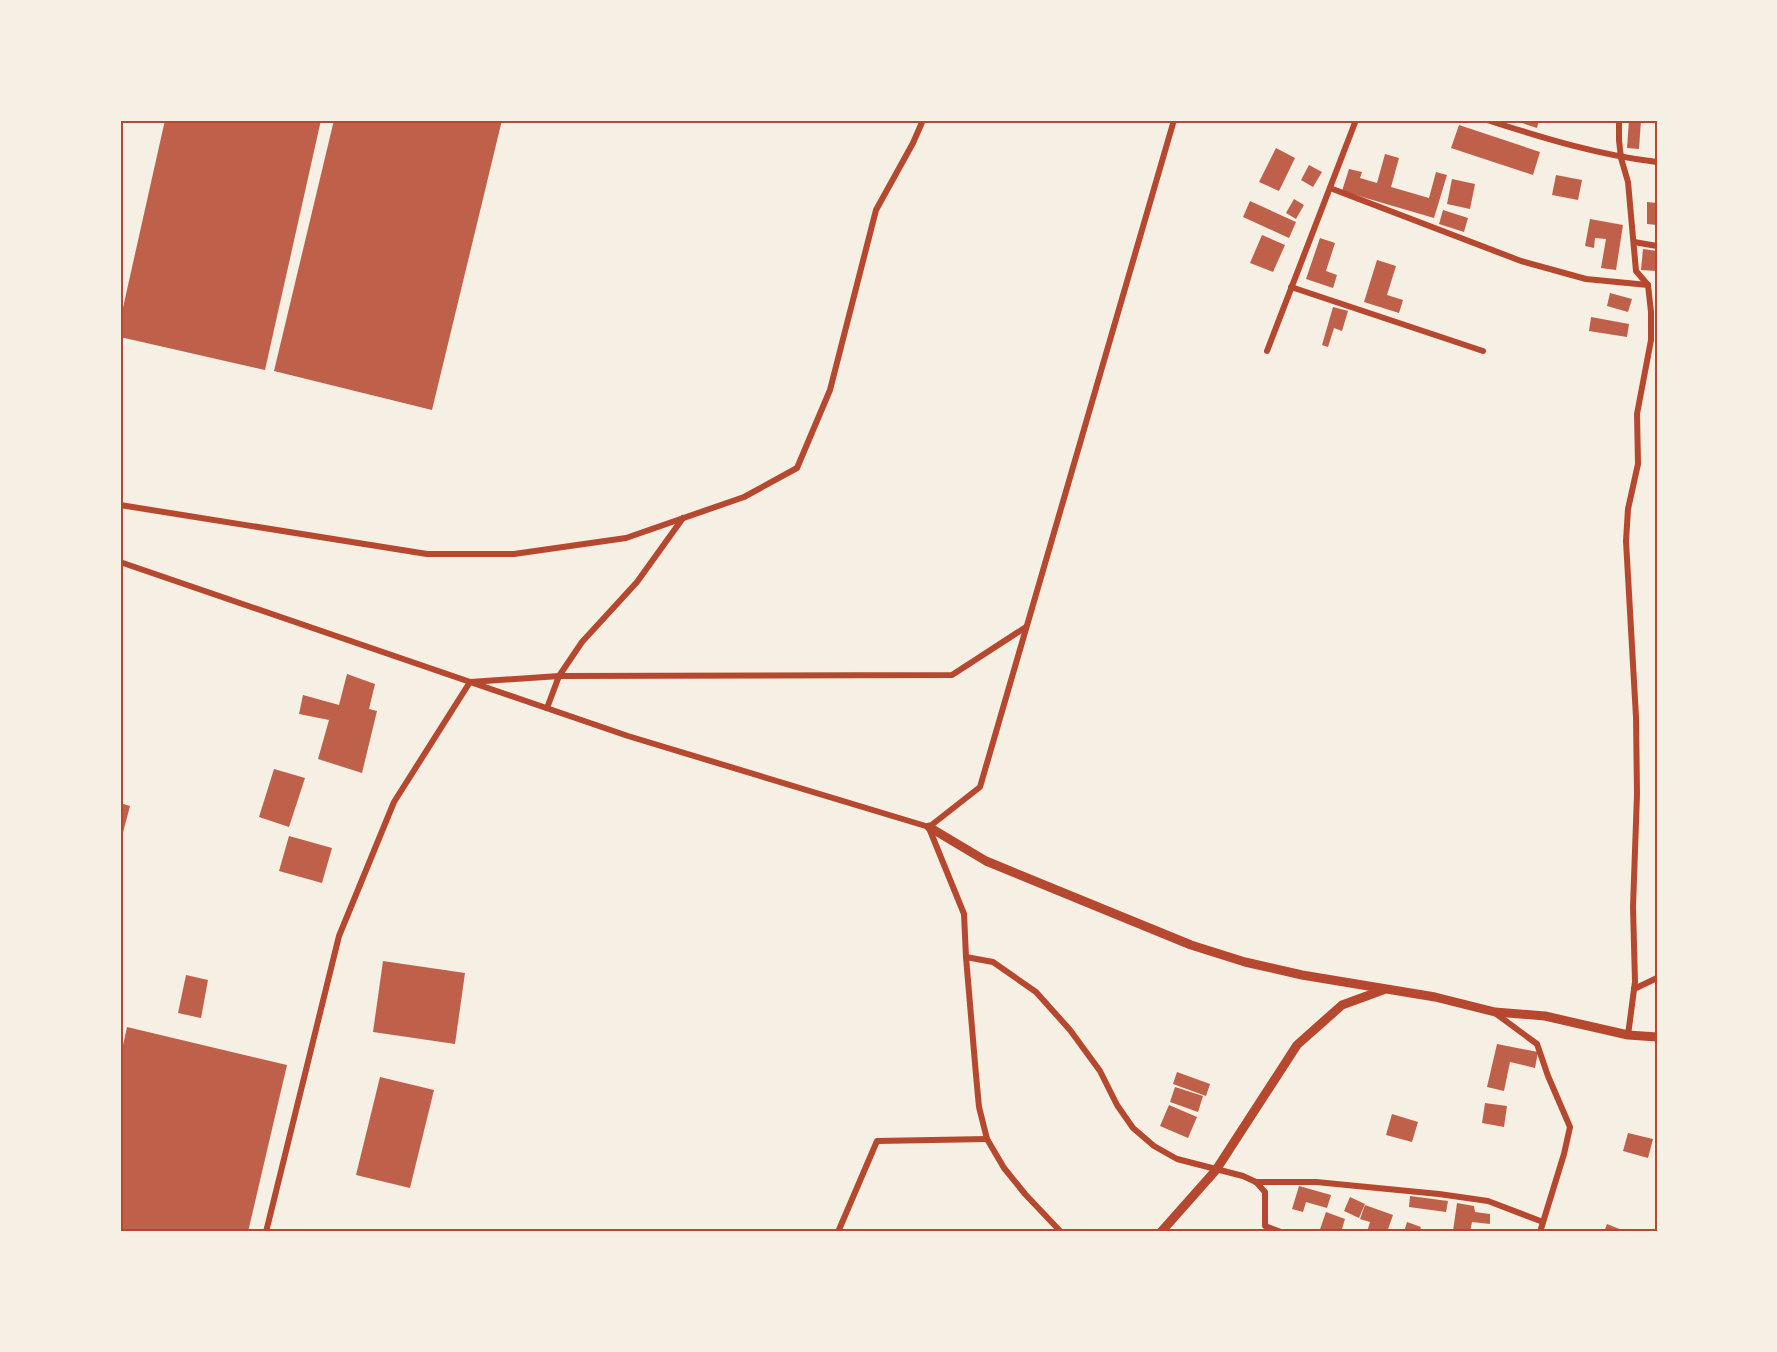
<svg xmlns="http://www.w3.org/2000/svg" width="1777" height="1352" font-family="'Open Sans',sans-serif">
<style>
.building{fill:#bf614a}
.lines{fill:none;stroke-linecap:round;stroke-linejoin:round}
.minor{stroke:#b5482f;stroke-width:6}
.tertiary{stroke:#b5482f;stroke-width:9}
.neatline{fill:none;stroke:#b5482f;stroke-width:2}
</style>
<rect width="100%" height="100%" fill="#f6efe4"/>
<g class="building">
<polygon points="165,120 321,120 265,370 120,337 120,321"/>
<polygon points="334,120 502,120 432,410 274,371"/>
<polygon points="1513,120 1539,120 1537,128"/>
<polygon points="1629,120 1641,120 1639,149 1627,148"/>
<polygon points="1459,125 1540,152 1533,175 1451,148"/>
<polygon points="1276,148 1295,158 1279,191 1259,182"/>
<polygon points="1385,154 1399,158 1391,187 1429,198 1436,172 1447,175 1434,218 1342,191 1349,169 1362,172 1360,178 1377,183"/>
<polygon points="1309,165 1322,172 1313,187 1301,180"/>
<polygon points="1556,175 1582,180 1578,200 1552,195"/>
<polygon points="1452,179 1475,184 1470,209 1447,204"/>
<polygon points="1294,199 1304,205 1296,219 1286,213"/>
<polygon points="1250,201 1296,222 1289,238 1243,217"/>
<polygon points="1647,202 1657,203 1657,225 1647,224"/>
<polygon points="1443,210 1468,218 1464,232 1439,224"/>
<polygon points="1590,219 1623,225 1616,270 1601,268 1606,239 1595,238 1594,248 1585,246"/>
<polygon points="1262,235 1285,245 1273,272 1250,263"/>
<polygon points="1320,238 1335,243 1326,271 1337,275 1333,288 1306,279"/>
<polygon points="1643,249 1657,251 1657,271 1641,270"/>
<polygon points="1377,260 1396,266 1387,295 1403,300 1399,313 1364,302"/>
<polygon points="1610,293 1632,299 1628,312 1607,306"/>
<polygon points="1333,307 1348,311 1342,331 1334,328 1328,347 1322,345"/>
<polygon points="1591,317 1629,324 1627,337 1589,331"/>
<polygon points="347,674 375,684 369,709 377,711 362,773 318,759 329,720 299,714 303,695 339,705"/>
<polygon points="274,769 305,778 289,827 259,817"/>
<polygon points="120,803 130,806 121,840 120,840"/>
<polygon points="289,836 332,848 322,883 279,871"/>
<polygon points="383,961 465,973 455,1044 373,1032"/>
<polygon points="186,975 208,980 201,1018 178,1013"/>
<polygon points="127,1027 287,1065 248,1232 120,1232 120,1059"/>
<polygon points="1497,1044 1538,1052 1535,1068 1510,1062 1504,1091 1487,1087"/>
<polygon points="1177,1072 1210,1084 1206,1096 1173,1084"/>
<polygon points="380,1077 434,1090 410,1188 356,1175"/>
<polygon points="1175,1087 1203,1096 1198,1112 1170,1102"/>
<polygon points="1485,1103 1507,1106 1504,1127 1482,1123"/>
<polygon points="1169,1105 1197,1117 1188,1138 1160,1126"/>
<polygon points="1392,1114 1418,1122 1412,1142 1386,1135"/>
<polygon points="1628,1133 1653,1139 1648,1158 1623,1151"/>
<polygon points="1299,1186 1331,1195 1327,1208 1306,1202 1303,1212 1292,1209"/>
<polygon points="1410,1196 1448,1201 1446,1212 1409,1207"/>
<polygon points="1350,1197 1365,1204 1359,1218 1344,1211"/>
<polygon points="1457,1203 1474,1206 1475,1212 1490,1214 1490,1224 1472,1222 1470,1232 1453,1231"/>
<polygon points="1365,1205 1393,1215 1387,1232 1367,1232 1370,1222 1360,1219"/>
<polygon points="1326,1212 1345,1219 1341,1232 1319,1232"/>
<polygon points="1407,1222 1421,1227 1419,1232 1404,1232"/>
<polygon points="1607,1224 1627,1232 1604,1232"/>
</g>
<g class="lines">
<g class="minor">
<path d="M1487 120C1543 138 1598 155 1657 162"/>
<polyline points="1619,120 1619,140 1621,158 1628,182 1636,271 1648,285 1651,312 1651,340 1637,414 1638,464 1628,509 1626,541 1636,717 1637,794 1633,907 1635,982 1628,1035"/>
<polyline points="1330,188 1521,261 1586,279 1648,285"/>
<polyline points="1634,242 1657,246"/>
<polyline points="1291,287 1483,351"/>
<polyline points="1267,351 1356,120"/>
<polyline points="120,505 427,554 514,554 626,538 744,497 797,468 830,390 876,210 913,143 923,120"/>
<polyline points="120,562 628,736 929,827 980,787 1174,120"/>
<polyline points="547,708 559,676 582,642 637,582 683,518"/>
<polyline points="929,828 964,914 966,957 976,1075 979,1107 987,1139 1004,1168 1025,1194 1061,1232"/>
<polyline points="966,957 993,962 1036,992 1070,1030 1100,1071 1117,1105 1133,1128 1154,1146 1177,1159 1243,1176 1256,1182 1265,1192 1265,1226 1281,1232"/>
<polyline points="1634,989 1657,978"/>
<polyline points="1495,1013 1537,1044 1548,1076 1570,1127 1564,1154 1540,1232"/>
<polyline points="1256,1182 1316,1182 1439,1194 1488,1201 1543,1222"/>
<polyline points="266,1232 339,936 394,802 470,682 559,676 952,675 1026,627"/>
<polyline points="838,1232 877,1141 987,1139"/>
</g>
<g class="tertiary">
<polyline points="929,827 986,861 1191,945 1245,962 1302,975 1435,997 1495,1012 1545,1016 1628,1035 1657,1037"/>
<polyline points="1161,1232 1216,1170 1297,1045 1342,1005 1383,990"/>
</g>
</g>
<rect width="1777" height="1352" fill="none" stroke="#f6efe4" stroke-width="243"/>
<rect x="122" y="122" width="1534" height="1108" class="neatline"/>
</svg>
